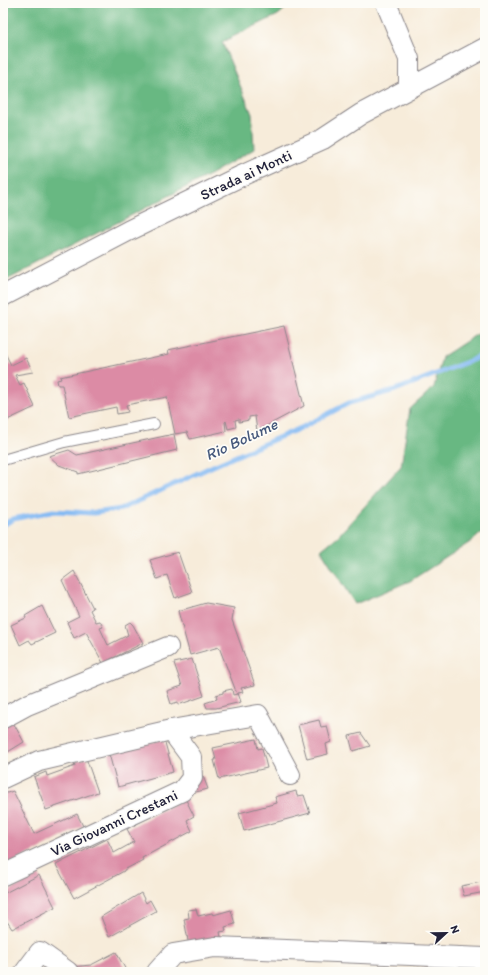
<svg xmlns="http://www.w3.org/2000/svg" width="488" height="975" font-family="Itim,sans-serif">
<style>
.forest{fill:#68b882;stroke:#456d5e}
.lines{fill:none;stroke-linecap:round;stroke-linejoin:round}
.stream{stroke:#84baf3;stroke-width:5}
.building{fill:#dc8ba5}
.service-casing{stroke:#8c878a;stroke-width:12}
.minor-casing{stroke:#8c878a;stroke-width:22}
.service{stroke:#fff;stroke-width:10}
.minor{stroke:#fff;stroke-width:20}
.labels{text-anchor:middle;stroke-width:3.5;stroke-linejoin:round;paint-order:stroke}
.street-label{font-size:15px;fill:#22223b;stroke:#fdfcf7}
.water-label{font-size:16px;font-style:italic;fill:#44577b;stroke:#fdfcf7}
</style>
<rect width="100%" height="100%" fill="#fdfcf7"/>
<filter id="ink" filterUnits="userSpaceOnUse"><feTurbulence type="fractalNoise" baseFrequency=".025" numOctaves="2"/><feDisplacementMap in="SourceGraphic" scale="8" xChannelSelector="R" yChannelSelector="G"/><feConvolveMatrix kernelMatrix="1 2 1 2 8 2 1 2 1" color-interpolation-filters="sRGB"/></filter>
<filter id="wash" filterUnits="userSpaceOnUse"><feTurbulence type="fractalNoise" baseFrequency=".012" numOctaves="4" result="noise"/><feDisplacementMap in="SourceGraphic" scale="16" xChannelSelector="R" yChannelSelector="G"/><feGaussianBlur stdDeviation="0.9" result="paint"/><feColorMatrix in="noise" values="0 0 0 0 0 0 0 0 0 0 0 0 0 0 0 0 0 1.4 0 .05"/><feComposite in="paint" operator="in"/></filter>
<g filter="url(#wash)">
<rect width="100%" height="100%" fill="#f7ecda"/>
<g class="forest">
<polygon points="3,3 292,3 278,15 222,42 252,114 254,149 211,174 3,282"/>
<polygon points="485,329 485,530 472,541 410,581 355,604 321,550 338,536 401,466 410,409 434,387 442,357"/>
</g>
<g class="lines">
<polyline class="stream" points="3,525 13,519 53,511 94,513 121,509 213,466 303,427 349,403 395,390 472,360 485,353"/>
</g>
<g id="blocks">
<g class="building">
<polygon points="284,326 304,406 257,431 255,416 249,417 249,420 239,422 239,419 235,420 236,427 228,429 226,421 225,422 226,431 190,439 187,432 175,434 167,397 126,405 128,412 117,414 116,407 69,417 62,385 58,385 57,380 61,379 60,377 169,354 168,350"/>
<polygon points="3,349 11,365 26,358 33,372 15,375 20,385 24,383 35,407 3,422"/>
<polygon points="174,434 177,450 78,474 78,472 59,465 49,456 69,450 77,455"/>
<polygon points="178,552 192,592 175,598 167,575 157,579 150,560"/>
<polygon points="74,571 93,608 90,610 96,622 100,621 103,627 100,628 108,645 128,635 125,625 130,622 133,625 143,643 103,663 86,632 74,638 67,622 79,616 62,580"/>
<polygon points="206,603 234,608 232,620 255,685 241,688 243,692 238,693 241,702 216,708 207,708 205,703 217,699 216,695 223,693 223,691 232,689 233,695 237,694 219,647 190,655 178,611"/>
<polygon points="42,606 55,633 32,644 29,640 20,645 11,625 26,618 25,616"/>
<polygon points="192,659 204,696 178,705 178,702 171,704 167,691 182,686 174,663"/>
<polygon points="11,719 24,742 3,755 3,724"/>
<polygon points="319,720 321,727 327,726 331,742 326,744 328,754 307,759 298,725"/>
<polygon points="361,733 370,746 353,751 349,736"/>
<polygon points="164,739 173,772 118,787 109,754"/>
<polygon points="256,739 258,749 262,748 267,768 219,779 214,760 216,760 213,748"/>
<polygon points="86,758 98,792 46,810 34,777 46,772 47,776 75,766 74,762"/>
<polygon points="203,776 208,789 192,793 196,778"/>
<polygon points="3,791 4,794 13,791 34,834 77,814 83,826 3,868"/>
<polygon points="296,791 297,796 304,795 310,813 244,831 239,813 277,803 275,797"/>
<polygon points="185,798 194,816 187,820 192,831 142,858 143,860 124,870 124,871 74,898 56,865 107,839 114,853 134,842 127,829"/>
<polygon points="39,875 55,907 12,929 3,915 3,894"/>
<polygon points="482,882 485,892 464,896 461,886"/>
<polygon points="141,893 146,903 150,900 156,911 109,937 101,917"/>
<polygon points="196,909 198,916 212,913 213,915 231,910 235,924 225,927 226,931 220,932 222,941 189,946 184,919 189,918 188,910"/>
<polygon points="116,952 127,972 74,972 70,967 91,965"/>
</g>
</g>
</g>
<g filter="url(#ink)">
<use href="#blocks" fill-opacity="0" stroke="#8c878a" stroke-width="1"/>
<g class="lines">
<g class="service-casing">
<polyline id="service" points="3,460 64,442 154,424"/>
</g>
<g class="minor-casing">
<g id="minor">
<polyline points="386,3 409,59 409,88"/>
<polyline points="3,296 128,231 241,176 323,139 361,114 485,48"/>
<polyline points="3,718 27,705 168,647"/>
<polyline points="3,778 39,761 171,730 258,715 290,775"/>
<polyline points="3,875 182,791 192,778 191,757 171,730"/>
<polyline points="25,972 40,952 68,972"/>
<polyline points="157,972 173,954 215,947 485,958"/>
</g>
</g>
<use href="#service" class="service"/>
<use href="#minor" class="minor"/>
</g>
</g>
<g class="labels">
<g class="street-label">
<text transform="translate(246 175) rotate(-25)" y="5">Strada ai Monti</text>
<text transform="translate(114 823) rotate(-25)" y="5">Via Giovanni Crestani</text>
</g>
<g class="water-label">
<text transform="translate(241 439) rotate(-25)" y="6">Rio Bolume</text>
</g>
</g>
<rect width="488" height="975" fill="none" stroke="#fdfcf7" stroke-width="16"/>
<g transform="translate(446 933) rotate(68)" stroke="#fdfcf7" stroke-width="3" paint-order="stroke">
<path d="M0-3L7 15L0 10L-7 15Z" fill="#22223b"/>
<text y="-6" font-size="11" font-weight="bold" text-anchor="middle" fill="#22223b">N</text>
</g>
</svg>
